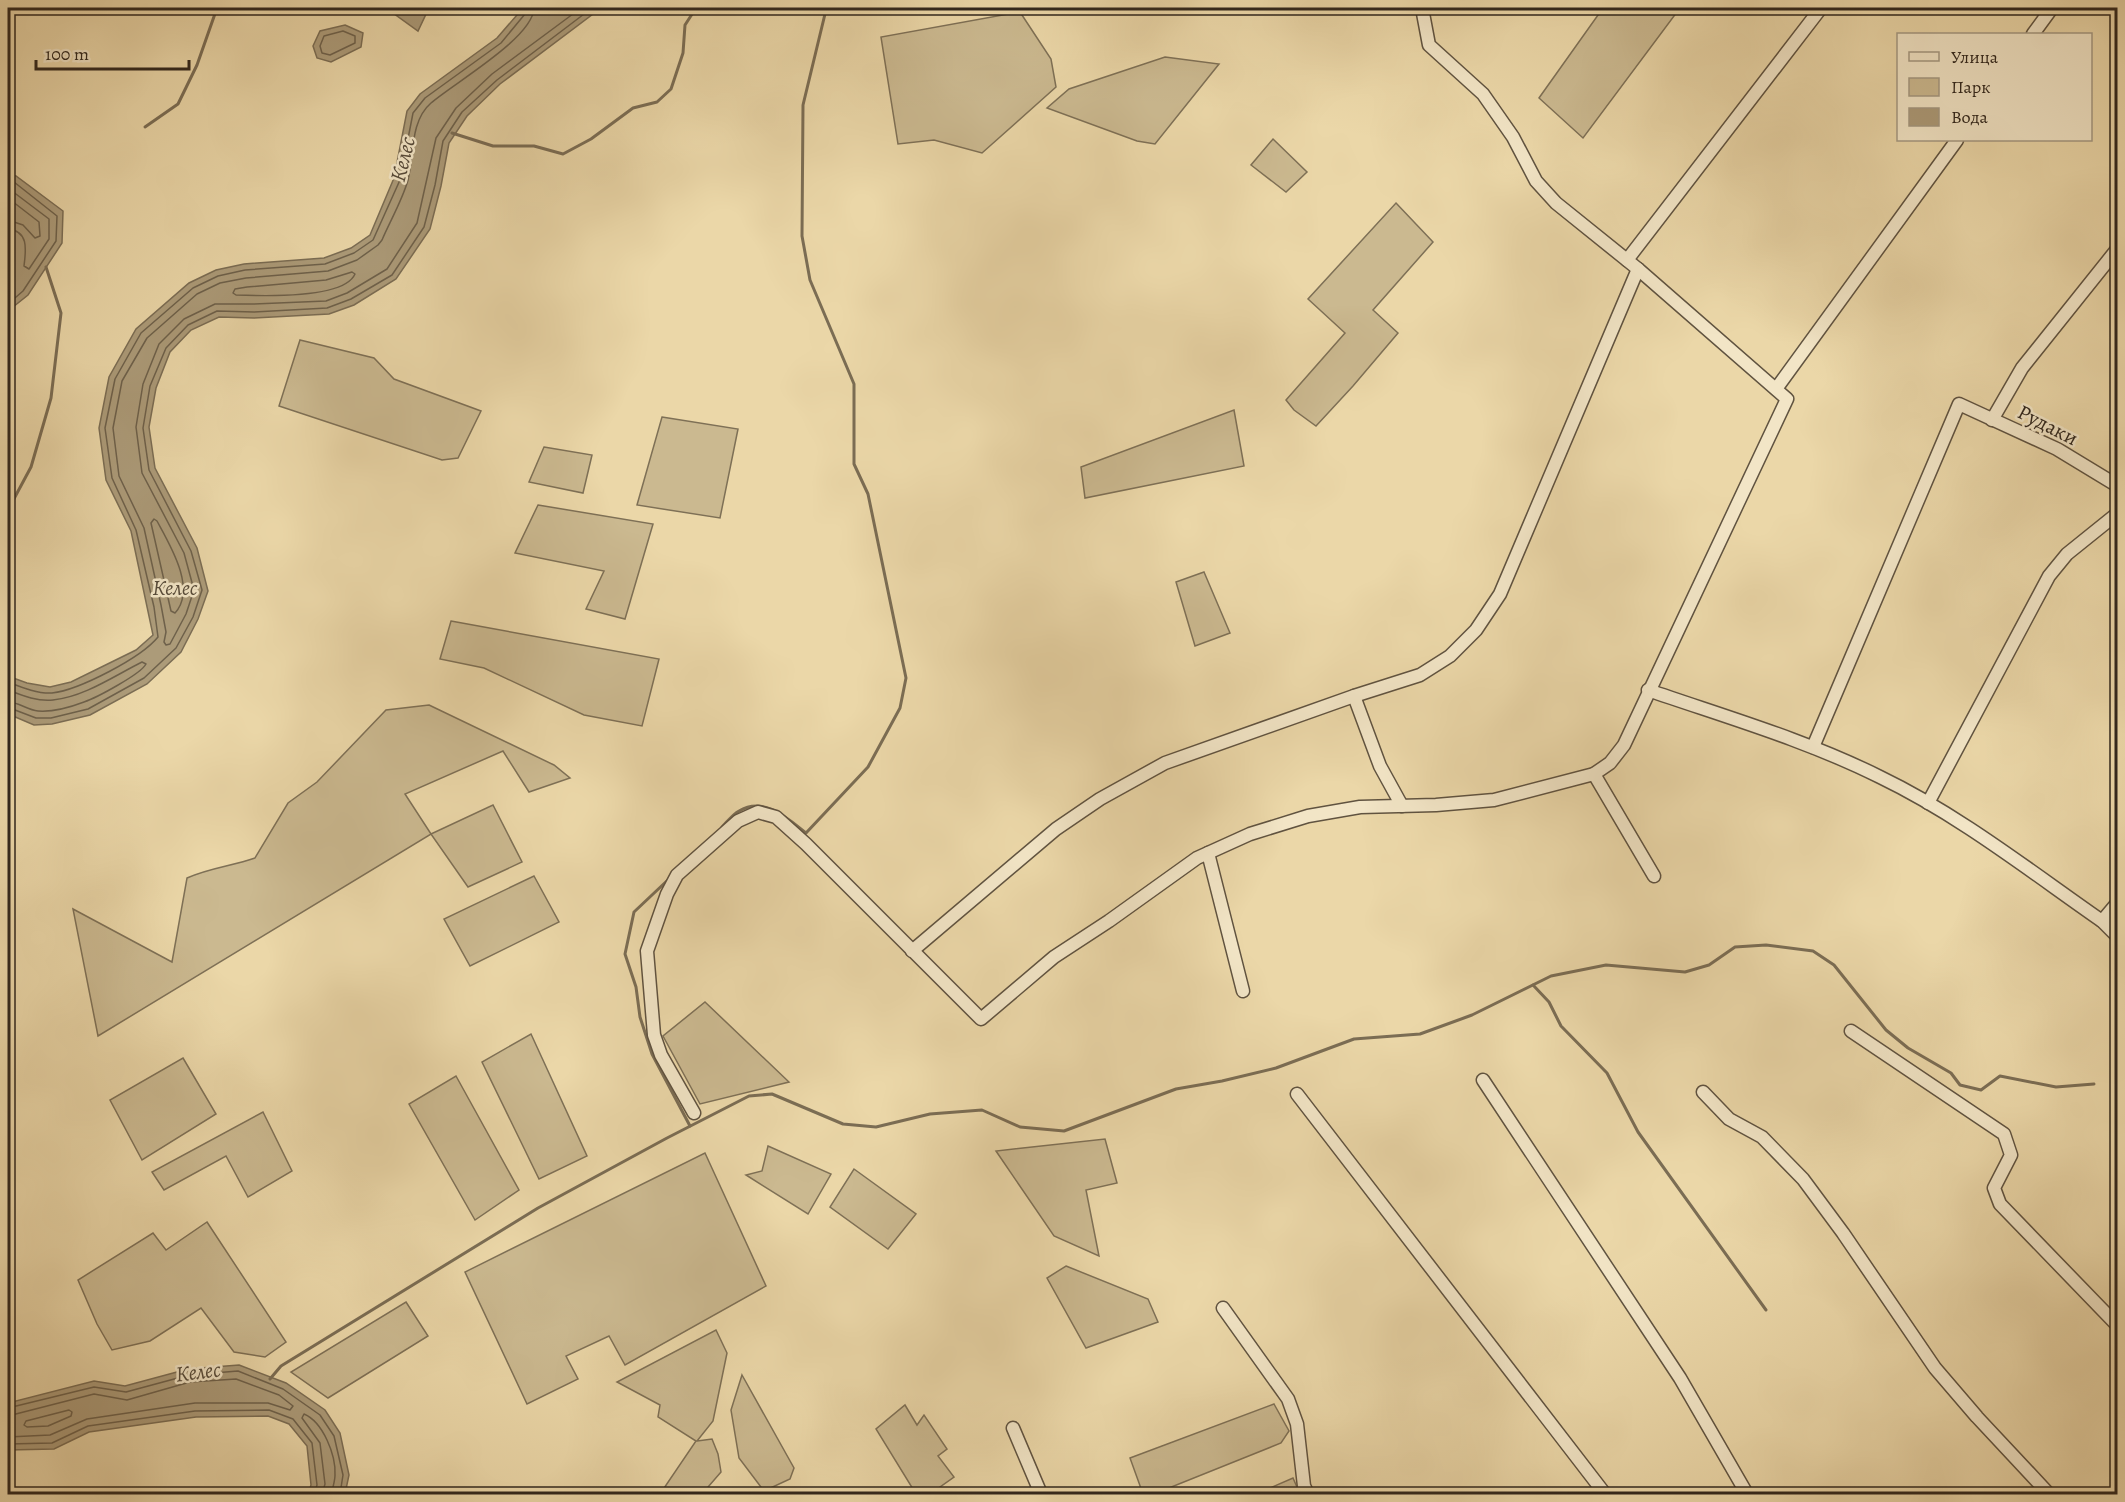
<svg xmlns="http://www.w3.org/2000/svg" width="2125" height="1502" font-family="Alegreya,serif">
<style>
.green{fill:#cbb990;stroke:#7e7056;stroke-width:1.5}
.water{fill:#ac9b79;stroke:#7b6d54;stroke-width:1.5}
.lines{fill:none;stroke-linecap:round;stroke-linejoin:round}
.shore{stroke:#6e614b;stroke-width:1.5}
.stream{stroke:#7b6d54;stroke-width:3}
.minor-casing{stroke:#605340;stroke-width:15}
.minor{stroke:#f2e5c6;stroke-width:12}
.labels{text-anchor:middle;stroke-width:5;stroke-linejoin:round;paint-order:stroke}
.street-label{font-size:21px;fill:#31271d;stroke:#f2e5c6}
.water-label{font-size:22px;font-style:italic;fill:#564a39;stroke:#f2e5c6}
</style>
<rect width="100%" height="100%" fill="#ebd7a8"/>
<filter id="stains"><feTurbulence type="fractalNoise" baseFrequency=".00333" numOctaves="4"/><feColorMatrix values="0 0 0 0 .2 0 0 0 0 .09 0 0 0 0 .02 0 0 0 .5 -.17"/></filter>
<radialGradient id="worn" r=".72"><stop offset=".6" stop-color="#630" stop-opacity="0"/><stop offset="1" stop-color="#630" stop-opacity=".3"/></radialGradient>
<g class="green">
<polygon points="1603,8 1680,8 1583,138 1539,98"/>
<polygon points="1020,12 1051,59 1056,87 982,153 934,140 898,144 881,37"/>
<polygon points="1165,57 1219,64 1155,144 1137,141 1047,108 1069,89"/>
<polygon points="1273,139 1307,172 1286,192 1251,165"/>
<polygon points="1396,203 1433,242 1373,310 1398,333 1353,386 1316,426 1294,410 1286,400 1345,333 1308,299"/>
<polygon points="300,340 374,358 394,379 481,411 458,458 442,460 279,406"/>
<polygon points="1234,410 1244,466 1085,498 1081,467"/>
<polygon points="662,417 738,429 720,518 637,505"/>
<polygon points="544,447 592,455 583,493 529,482"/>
<polygon points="538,505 653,524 625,619 586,609 604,571 515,553"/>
<polygon points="1204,572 1230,633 1195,646 1176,582"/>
<polygon points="451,621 659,659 642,726 584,715 484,668 440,659"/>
<path d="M429 705 554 765 570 778 529 792 503 751 405 794 431 834 493 805 522 862 468 887 431 834 98 1036 73 909 172 962 187 878C209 868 232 866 255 858L288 803 317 782 386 710Z"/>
<polygon points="534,876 559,922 470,966 444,919"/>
<polygon points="705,1002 789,1082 700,1104 663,1036"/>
<polygon points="531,1034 587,1156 539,1179 482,1062"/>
<polygon points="183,1058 216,1114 142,1160 110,1100"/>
<polygon points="456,1076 519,1190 475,1220 409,1104"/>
<polygon points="263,1112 292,1171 248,1197 226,1156 164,1190 152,1172"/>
<polygon points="1105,1139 1117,1183 1086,1190 1099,1256 1054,1236 996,1151"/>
<polygon points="768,1146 831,1174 808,1214 746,1175 762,1171"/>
<polygon points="705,1153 766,1286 625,1365 609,1336 566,1356 578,1379 527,1404 465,1272"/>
<polygon points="854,1169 916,1214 888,1249 830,1207"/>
<polygon points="207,1222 286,1342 265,1357 234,1352 201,1308 150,1341 112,1350 97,1324 78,1280 153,1233 166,1250"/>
<polygon points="1066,1266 1148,1299 1158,1322 1086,1348 1047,1278"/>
<polygon points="406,1302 428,1336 328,1398 291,1372"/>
<polygon points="716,1330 727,1353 713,1421 697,1441 712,1439 718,1454 721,1472 702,1494 660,1494 696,1441 658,1417 660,1405 617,1382"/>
<polygon points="742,1375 794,1468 790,1479 764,1491 739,1458 731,1410"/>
<polygon points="1274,1404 1289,1431 1281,1443 1154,1494 1143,1494 1130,1458"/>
<polygon points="905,1405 917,1425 924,1415 947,1449 938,1456 954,1477 930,1494 916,1494 876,1429"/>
<polygon points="1293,1478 1300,1494 1256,1494"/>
</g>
<g class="water">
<polygon points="380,8 427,8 427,12 418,31 390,11"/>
<polygon points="523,8 601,8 500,84 467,116 449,143 441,186 430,229 396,279 354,305 329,314 254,318 219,317 191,330 170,352 156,388 149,427 155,468 197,548 208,591 198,619 181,652 147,684 90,715 52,724 34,725 13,716 8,715 8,676 27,683 50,687 71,682 136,650 153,635 131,531 106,480 99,428 109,377 136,329 189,283 216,270 244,264 324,258 351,248 370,235 394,178 407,111 420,94 497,38"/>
<polygon points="345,25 363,33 361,47 331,62 317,58 313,46 320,31"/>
<polygon points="8,174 16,176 63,211 62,243 28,295 8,311 8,267 11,264 13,247 8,240"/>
<polygon points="239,1365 286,1383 325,1410 340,1433 349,1475 345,1494 308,1494 311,1485 307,1446 289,1424 268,1416 196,1417 89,1432 54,1449 8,1450 8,1403 94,1381 125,1386 188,1369"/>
</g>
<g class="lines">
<g class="shore">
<path d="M534 8C533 38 454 83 431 103 410 121 414 155 408 180 402 201 390 221 382 240L378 245 357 260 328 271 246 278 220 283 197 294 147 338 122 381 113 428 119 476 144 528 161 605 166 632 164 642 166 645 170 644 186 614 194 590 184 553 142 473 136 427 143 384 159 344 184 319 215 304H253L326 301 347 293 387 269 417 223 436 138 456 108 492 74 581 8"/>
<polygon points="343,31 355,36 355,43 330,55 322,53 320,46 324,36"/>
<polyline points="8,180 14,182 57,216 56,241 23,291 8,304"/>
<path d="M8 188 49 219V239L29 269 24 266C26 250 29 231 8 229"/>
<polyline points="8,198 39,222 40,236 35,238 23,225 8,220"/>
<path d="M352 272 355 274C344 299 261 296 236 295L233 293 235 289 247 287 326 280Z"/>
<path d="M154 519 157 521C170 545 197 589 175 613L171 611 151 523Z"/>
<path d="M8 682C21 687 38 694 52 693 79 690 141 658 158 637L154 607 136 530 112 478 105 428 115 379 141 333 193 288 218 276 245 270 325 264 354 253 373 240 400 180 413 113 425 98 501 43 525 14 527 8"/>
<path d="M8 690C21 695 38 702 53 700 84 697 114 676 142 662L146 664C141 674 96 698 84 702 71 707 52 712 38 711 27 710 19 702 8 702"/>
<polyline points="8,710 15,710 36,718 51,718 88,709 144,678 176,648 193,617 202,590 191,551 149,470 143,428 150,386 166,348 188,325 217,311 254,312 327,308 351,299 392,275 424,227 435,185 443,141 462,112 497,80 592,8"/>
<polyline points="8,1408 94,1387 126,1392 189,1375 238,1371 283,1389 320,1415 334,1436 343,1475 340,1494"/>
<polygon points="69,1410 72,1412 71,1416 48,1426 27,1427 24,1425 26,1421"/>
<polyline points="8,1416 94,1394 127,1400 190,1382 236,1379 279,1395 293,1406 290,1410 268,1403 195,1403 87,1419 50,1435 8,1437"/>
<polyline points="8,1444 52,1443 88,1426 195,1411 269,1410 293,1419 312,1443 317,1485 314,1494"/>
<path d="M322 1494 325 1484 320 1443 302 1418 304 1414C323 1422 336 1455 335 1475 335 1482 332 1488 332 1494"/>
</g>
<g class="stream">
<polyline points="145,127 178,104 197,65 217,8"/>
<polyline points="452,133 493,146 534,146 563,154 591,139 633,108 657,102 671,89 683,53 685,25 696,8"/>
<polyline points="8,510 31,467 51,398 61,313 46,267"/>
<path d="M722 827C727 822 733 814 739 811 764 796 787 818 806 833L868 767 900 708 906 678 868 494 854 464V384L810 280 802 236 803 105 825 14 829 8"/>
<polyline points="670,878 634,912 625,954 636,987 640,1017 652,1054 690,1126"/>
<polyline points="1533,985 1549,1002 1561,1026 1607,1073 1638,1132 1766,1310"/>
<polyline points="270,1379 281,1366 538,1208 667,1138 749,1096 772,1094 843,1124 876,1127 930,1114 982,1110 1020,1127 1064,1131 1176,1089 1222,1081 1276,1068 1354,1039 1420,1034 1472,1015 1551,976 1606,965 1685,972 1709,965 1735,947 1766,945 1813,951 1834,965 1886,1030 1908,1048 1951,1073 1960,1085 1981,1090 2000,1076 2056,1087 2094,1084"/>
</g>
<g class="minor-casing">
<g id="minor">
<polyline points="2033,34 2052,8"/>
<polyline points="1627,260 1821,8"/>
<polyline points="1776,389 1957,140"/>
<polyline points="1992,420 2022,368 2118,248"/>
<path d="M1648 690C1726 717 1806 740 1880 777 1959 815 2030 871 2102 921L2118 937"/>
<polyline points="1354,696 1380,766 1402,806"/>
<polyline points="1813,747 1959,404 2057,449 2118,486"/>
<polyline points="1594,774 1654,876"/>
<polyline points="1928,803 2049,576 2067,554 2118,513"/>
<polyline points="1208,853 1243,991"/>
<polyline points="2102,921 2118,902"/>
<polyline points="912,951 1056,829 1100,799 1165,763 1354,696 1420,675 1450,656 1476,630 1500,594 1638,269"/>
<polyline points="1851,1031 2004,1134 2011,1155 1994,1188 2000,1204 2118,1326"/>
<polyline points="1483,1080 1680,1378 1747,1494"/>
<polyline points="1703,1092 1729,1119 1762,1137 1803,1179 1843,1233 1935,1368 1977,1417 2049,1494"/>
<polyline points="1297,1094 1605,1494"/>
<polyline points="694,1113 661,1055 654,1035 647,951 667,894 677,875 738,821 758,812 776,817 806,844 981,1019 1054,957 1109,921 1197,858 1250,834 1308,816 1360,807 1436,805 1494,800 1594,774 1610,763 1624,745 1787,399 1638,269 1556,203 1536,181 1513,137 1483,94 1429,45 1422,8"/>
<polyline points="1223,1308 1288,1399 1297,1424 1304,1486 1308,1494"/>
<polyline points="1013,1428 1041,1494"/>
</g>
</g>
<use href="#minor" class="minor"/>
</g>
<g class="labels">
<g class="street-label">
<text transform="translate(2048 425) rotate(27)" y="7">Рудаки</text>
</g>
<g class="water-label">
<text transform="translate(402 159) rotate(-76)" y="8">Келес</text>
<text x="175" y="595">Келес</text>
<text transform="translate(198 1371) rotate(-7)" y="8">Келес</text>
</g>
</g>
<rect width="2125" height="1502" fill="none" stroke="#ebd7a8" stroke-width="30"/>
<rect x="9" y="9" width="2107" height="1484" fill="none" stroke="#31271d" stroke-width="3"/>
<rect x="15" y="15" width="2095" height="1472" fill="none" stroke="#31271d" stroke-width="1.5"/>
<rect x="1897" y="33" width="195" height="108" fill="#f2e5c6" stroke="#a59982" stroke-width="1.5"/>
<rect x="1909" y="52" width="30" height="9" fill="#f2e5c6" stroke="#a59982" stroke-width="1.5"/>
<text x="1951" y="63" font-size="18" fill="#31271d">Улица</text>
<rect x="1909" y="78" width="30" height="18" fill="#cbb990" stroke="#a59982" stroke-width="1.5"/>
<text x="1951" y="93" font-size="18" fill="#31271d">Парк</text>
<rect x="1909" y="108" width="30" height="18" fill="#ac9b79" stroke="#a59982" stroke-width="1.5"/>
<text x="1951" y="123" font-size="18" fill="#31271d">Вода</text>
<path d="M36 60v9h153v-9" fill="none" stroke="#31271d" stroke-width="3"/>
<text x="45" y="60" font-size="18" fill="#31271d" stroke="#f2e5c6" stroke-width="4.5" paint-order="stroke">100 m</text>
<rect width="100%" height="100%" filter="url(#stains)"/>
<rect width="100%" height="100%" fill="url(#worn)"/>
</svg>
